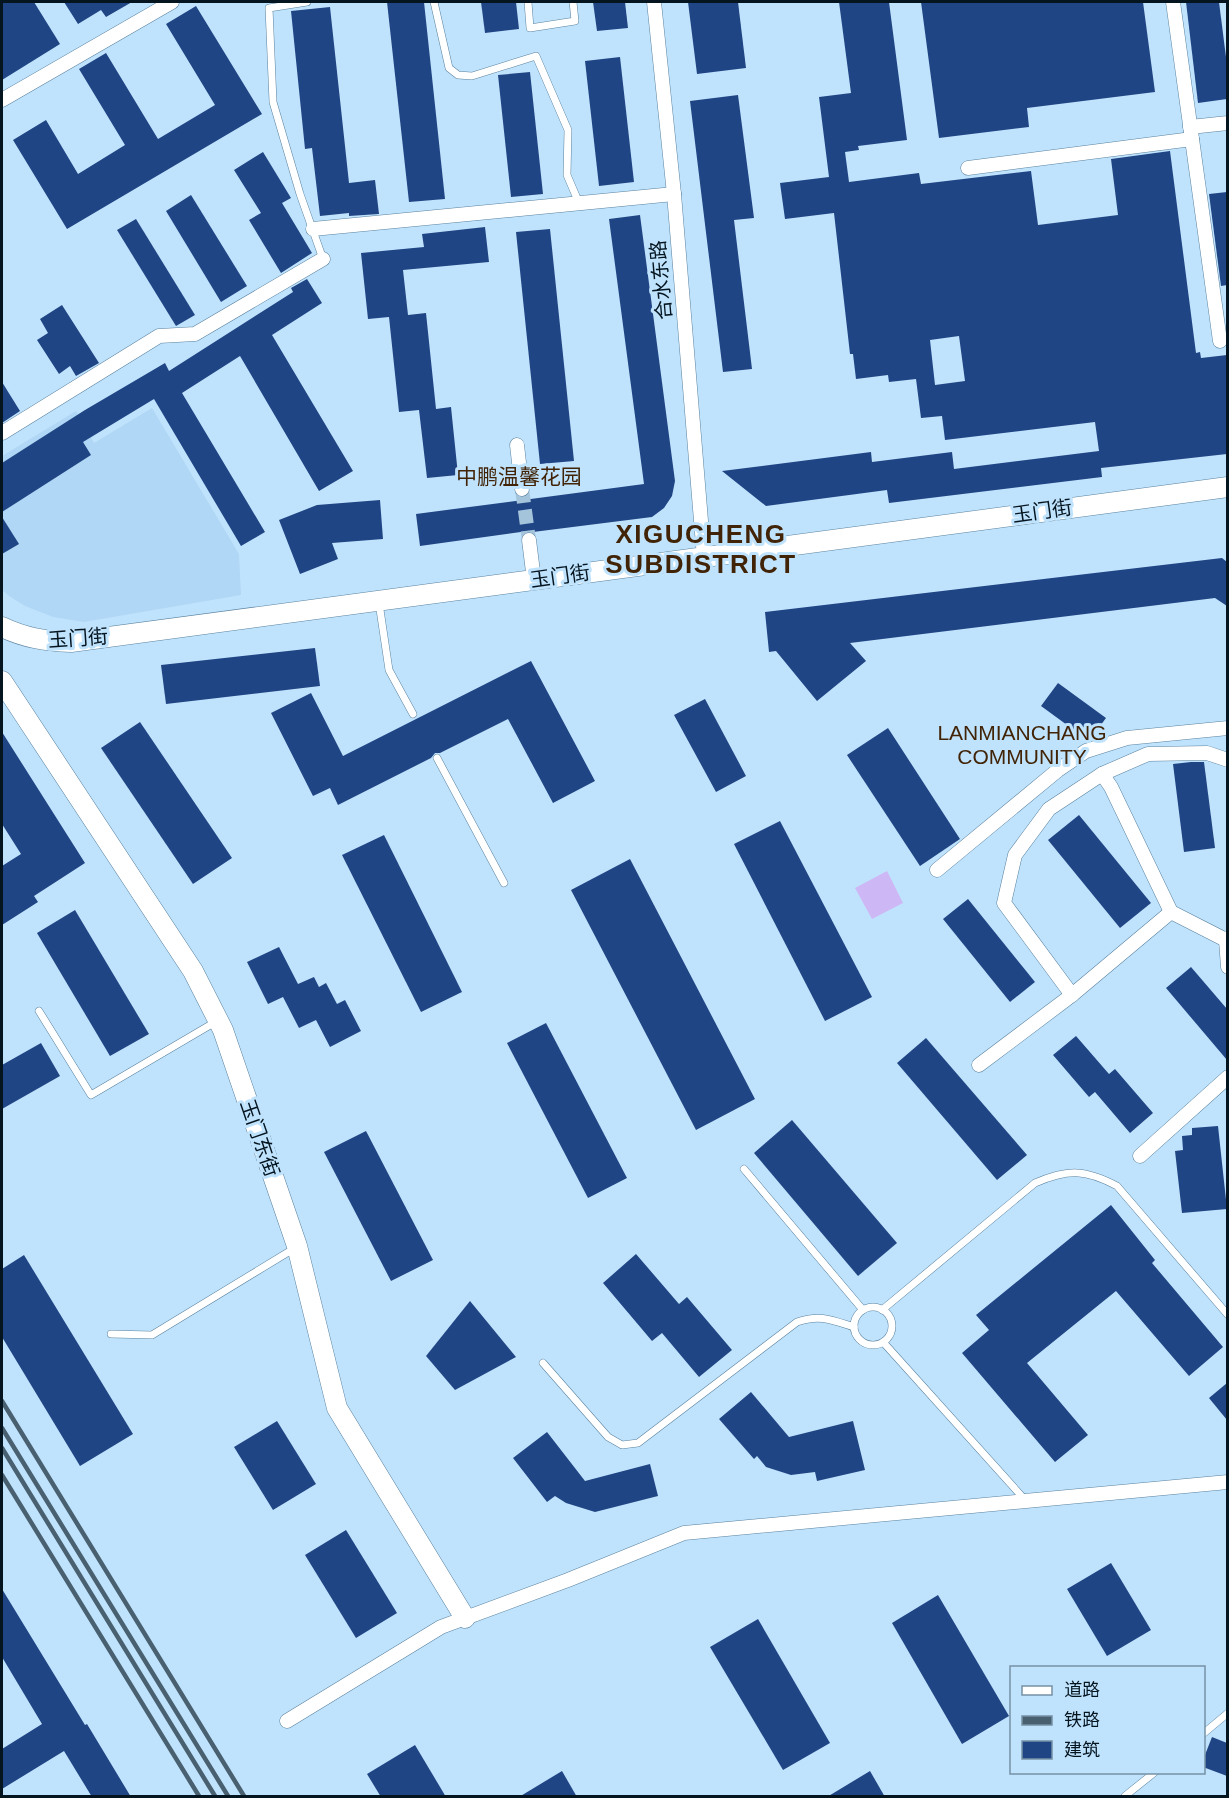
<svg xmlns="http://www.w3.org/2000/svg" width="1229" height="1798" font-family="Helvetica,'Noto Sans SC',sans-serif">
<style>
.built{fill:#b0d7f5}
.green{fill:#cdb8f5}
.building{fill:#204584;fill-rule:evenodd}
.lines{fill:none;stroke-linecap:round;stroke-linejoin:round}
.street-tunnel{stroke:#a4c4dc;stroke-width:14;stroke-dasharray:14 7;stroke-linecap:butt}
.lane-casing{stroke:#59829f;stroke-width:8}
.street-casing{stroke:#59829f;stroke-width:15}
.secondary-casing{stroke:#59829f;stroke-width:21}
.lane{stroke:#fff;stroke-width:7}
.street{stroke:#fff;stroke-width:14}
.secondary{stroke:#fff;stroke-width:20}
.rail{stroke:#496070;stroke-width:4.5}
.labels{text-anchor:middle;stroke-width:6;stroke-linejoin:round;paint-order:stroke}
.street-label{font-size:20px;fill:#051520;stroke:#c0e3fd}
.neighbourhood-label{font-size:21px;fill:#412407;stroke:#c0e3fd}
.district-label{font-size:26px;font-weight:bold;letter-spacing:1.5px;fill:#412407;stroke:#c0e3fd}
</style>
<rect width="100%" height="100%" fill="#c0e3fd"/>
<polygon class="built" points="152,408 239,554 241,595 84,622 53,617 25,606 9,596 2,590 2,456 76,411 94,443"/>
<polygon class="green" points="887,871 903,903 872,919 855,888"/>
<g class="building">
<polygon points="2,2 34,2 60,44 2,80"/>
<polygon points="64,2 132,2 106,17 101,10 78,24"/>
<polygon points="387,2 424,2 445,199 409,202"/>
<polygon points="481,2 516,2 519,29 485,33"/>
<polygon points="593,2 625,2 628,28 597,31"/>
<polygon points="688,2 738,2 746,68 697,74"/>
<path d="M839 2H889L907 140 858 146 859 150 845 152 849 182 919 173 921 184 1031 171 1038 225 1118 215 1111 159 1170 151 1196 353 1200 352 1201 358 1227 355V454L1101 468 1102 477 889 503 887 490 766 506 722 471 871 452 872 462 952 452 954 469 1099 451 1095 422 945 440 942 416 921 418 916 379 889 382 888 375 856 379 853 354H850L834 213 785 219 780 183 829 177 819 97 851 93ZM959 336 965 381 935 385 930 340Z"/>
<polygon points="921,2 1143,2 1155,92 1027,108 1029,127 939,138"/>
<polygon points="1186,2 1219,2 1227,65 1227,99 1198,103"/>
<polygon points="196,6 262,114 67,229 13,140 46,120 78,174 125,145 79,69 106,53 158,139 215,105 166,24"/>
<polygon points="330,7 349,183 375,180 379,214 349,216 349,213 320,216 312,148 305,149 291,11"/>
<polygon points="620,57 634,182 599,186 585,61"/>
<polygon points="530,72 543,194 511,197 498,75"/>
<polygon points="738,95 754,218 734,220 752,369 723,372 690,101"/>
<polygon points="263,152 291,198 282,203 312,253 281,273 249,220 261,213 234,170"/>
<polygon points="1227,192 1227,285 1221,286 1209,194"/>
<polygon points="191,195 247,286 221,302 166,211"/>
<polygon points="640,215 675,481 672,496 664,508 652,517 533,532 528,531 420,546 416,514 644,484 609,219"/>
<polygon points="136,219 195,315 176,326 117,230"/>
<polygon points="485,227 489,262 403,270 408,315 426,313 436,409 451,407 458,475 427,478 419,410 399,412 389,317 368,319 361,253 424,247 422,234"/>
<polygon points="550,229 574,461 540,464 516,232"/>
<polygon points="307,279 322,303 272,335 353,471 319,491 240,356 182,393 265,532 241,546 154,399 83,442 91,455 2,512 2,463 85,410 165,363 169,371 293,292 291,288"/>
<polygon points="62,305 99,363 76,376 70,366 59,374 37,340 48,333 40,319"/>
<polygon points="2,382 20,411 2,423"/>
<polygon points="380,500 383,539 332,543 338,559 300,574 279,520 317,505"/>
<polygon points="2,517 19,544 2,554"/>
<polygon points="1222,558 1227,562 1227,606 1215,598 850,643 866,661 817,701 776,651 769,652 765,612"/>
<polygon points="315,648 320,686 166,704 161,665"/>
<polygon points="531,661 595,781 553,803 508,719 440,753 435,753 431,758 338,805 330,788 313,796 271,713 311,693 343,756"/>
<polygon points="1058,683 1106,718 1089,741 1041,706"/>
<polygon points="705,699 746,776 716,792 674,715"/>
<polygon points="140,722 232,858 193,884 101,748"/>
<polygon points="888,728 960,839 920,866 847,755"/>
<polygon points="2,732 85,863 34,896 38,902 2,925 2,866 21,854 2,824"/>
<polygon points="1191,762 1204,762 1215,848 1184,852 1173,764"/>
<polygon points="1079,815 1151,903 1120,928 1048,840"/>
<polygon points="780,821 872,997 825,1021 734,844"/>
<polygon points="384,835 462,992 421,1012 342,855"/>
<polygon points="630,859 755,1099 696,1130 571,890"/>
<polygon points="968,899 1035,982 1010,1002 943,919"/>
<polygon points="75,910 149,1034 110,1056 37,933"/>
<polygon points="279,947 298,984 314,977 319,987 326,983 337,1004 345,1000 361,1031 330,1047 316,1020 299,1028 283,997 268,1004 247,962"/>
<polygon points="1191,967 1227,1009 1227,1060 1166,988"/>
<polygon points="546,1023 627,1178 588,1198 507,1043"/>
<polygon points="1076,1036 1109,1074 1115,1069 1153,1113 1130,1133 1095,1092 1089,1097 1053,1055"/>
<polygon points="926,1038 1027,1155 997,1180 897,1063"/>
<polygon points="41,1043 60,1076 2,1109 2,1065"/>
<polygon points="792,1120 897,1243 858,1276 754,1153"/>
<polygon points="1218,1126 1227,1209 1182,1213 1175,1151 1183,1150 1182,1136 1192,1135 1192,1128"/>
<polygon points="366,1131 433,1260 391,1281 324,1152"/>
<polygon points="1111,1205 1155,1260 1152,1263 1223,1347 1189,1376 1116,1291 1027,1363 1088,1435 1055,1462 962,1353 989,1330 976,1315"/>
<polygon points="636,1254 679,1304 687,1297 732,1350 699,1377 662,1333 652,1341 603,1283"/>
<polygon points="24,1255 133,1434 80,1466 2,1337 2,1269"/>
<polygon points="470,1301 516,1357 455,1390 426,1356"/>
<polygon points="1227,1383 1227,1420 1209,1398"/>
<polygon points="751,1392 789,1437 853,1421 865,1470 817,1481 815,1472 791,1475 766,1467 757,1456 754,1459 719,1419"/>
<polygon points="277,1421 316,1484 273,1510 234,1447"/>
<polygon points="547,1432 585,1481 650,1464 658,1496 595,1512 566,1503 555,1496 547,1502 513,1458"/>
<polygon points="346,1530 397,1613 356,1638 305,1555"/>
<polygon points="1111,1563 1151,1630 1107,1656 1067,1589"/>
<polygon points="2,1589 85,1725 87,1724 131,1797 92,1797 64,1751 2,1789 2,1749 42,1724 2,1657"/>
<polygon points="938,1595 1009,1716 962,1744 892,1623"/>
<polygon points="758,1619 830,1743 783,1770 710,1647"/>
<polygon points="1212,1737 1227,1743 1227,1776 1203,1767 1203,1760"/>
<polygon points="415,1745 446,1797 381,1797 367,1774"/>
<polygon points="562,1771 577,1797 519,1797"/>
<polygon points="870,1771 885,1797 827,1797"/>
</g>
<g class="lines">
<polyline class="street-tunnel" points="522,489 529,540"/>
<g class="lane-casing">
<g id="lane">
<polyline points="307,2 269,8 273,102 300,194 323,259"/>
<polyline points="434,2 449,68 458,75 472,76 536,56 568,130 567,175 579,203"/>
<polyline points="528,2 530,28 575,21 573,2"/>
<polyline points="379,603 389,670 413,714"/>
<polyline points="437,758 504,883"/>
<polyline points="39,1011 91,1095 217,1021"/>
<polyline points="744,1169 863,1310"/>
<circle cx="873" cy="1326" r="19"/>
<path d="M882 1310 1035 1183C1068 1169 1085 1169 1117 1186L1228 1315"/>
<polyline points="111,1334 152,1335 295,1248"/>
<polyline points="883,1342 1026,1501"/>
<path d="M543 1363 608 1437 622 1445 638 1443 797 1322C820 1314 832 1320 854 1327"/>
<polyline points="1204,1733 1228,1713"/>
<polyline points="1125,1796 1155,1772"/>
</g>
</g>
<g class="street-casing">
<g id="street">
<polyline points="654,2 674,194 704,557"/>
<polyline points="1173,2 1220,341"/>
<polyline points="2,100 172,2"/>
<polyline points="1190,127 1228,123"/>
<polyline points="968,168 1192,139"/>
<polyline points="313,229 674,194"/>
<polyline points="2,433 159,336 195,334 323,259"/>
<polyline points="517,445 522,489"/>
<polyline points="529,540 534,580"/>
<polyline points="1102,774 1111,787 1171,912 1226,940"/>
<polyline points="937,870 1058,770 1086,751 1127,738 1228,728"/>
<polyline points="1228,938 1226,940 1228,967"/>
<polyline points="1072,995 1004,903 1015,855 1049,809 1102,774 1148,754 1207,753 1228,760"/>
<polyline points="979,1065 1072,995 1171,912"/>
<polyline points="1140,1156 1228,1077"/>
<polyline points="287,1721 441,1627 568,1580 684,1533 1228,1482"/>
</g>
</g>
<g class="secondary-casing">
<g id="secondary">
<path d="M2 627C25 638 45 641 71 642L1228 487"/>
<polyline points="2,681 193,971 223,1030 297,1246 337,1408 465,1618"/>
</g>
</g>
<use href="#lane" class="lane"/>
<use href="#street" class="street"/>
<use href="#secondary" class="secondary"/>
<g class="rail">
<polyline points="2,1401 244,1796"/>
<polyline points="2,1428 228,1796"/>
<polyline points="2,1448 215,1796"/>
<polyline points="2,1475 199,1796"/>
</g>
</g>
<g class="labels">
<g class="street-label">
<text transform="translate(661 280) rotate(-95)" y="7">合水东路</text>
<text transform="translate(1042 511) rotate(-8)" y="7">玉门街</text>
<text transform="translate(560 576) rotate(-8)" y="7">玉门街</text>
<text transform="translate(78 638) rotate(-4)" y="7">玉门街</text>
<text transform="translate(260 1138) rotate(71)" y="7">玉门东街</text>
</g>
<g class="neighbourhood-label">
<text x="519" y="484">中鹏温馨花园</text>
<text x="1022" y="740">LANMIANCHANG<tspan x="1022" dy="24">COMMUNITY</tspan></text>
</g>
<g class="district-label">
<text x="701" y="543">XIGUCHENG<tspan x="701" dy="30">SUBDISTRICT</tspan></text>
</g>
</g>
<rect width="1229" height="1798" fill="none" stroke="#051520" stroke-width="6"/>
<rect x="1010" y="1666" width="195" height="108" fill="#c0e3fd" stroke="#7591a5" stroke-width="1.5"/>
<rect x="1022" y="1686" width="30" height="9" fill="#ffffff" stroke="#7591a5" stroke-width="1.5"/>
<text x="1064" y="1696" font-size="18" fill="#051520">道路</text>
<rect x="1022" y="1716" width="30" height="9" fill="#496070" stroke="#7591a5" stroke-width="1.5"/>
<text x="1064" y="1726" font-size="18" fill="#051520">铁路</text>
<rect x="1022" y="1741" width="30" height="18" fill="#204584" stroke="#7591a5" stroke-width="1.5"/>
<text x="1064" y="1756" font-size="18" fill="#051520">建筑</text>
</svg>
